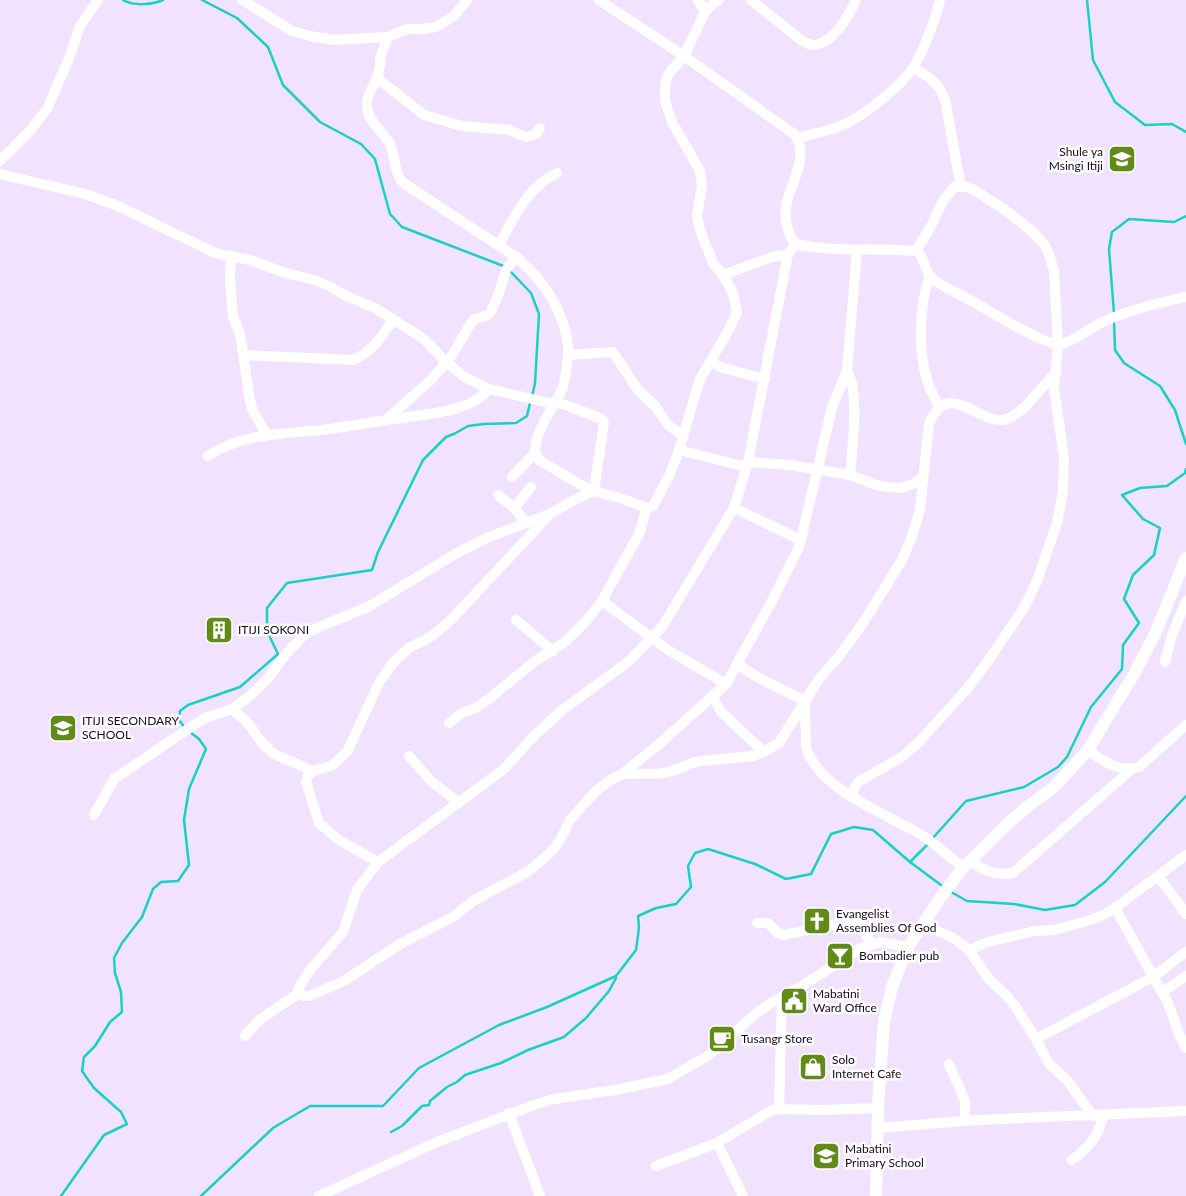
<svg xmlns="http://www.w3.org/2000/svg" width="1186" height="1196" font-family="Lato,sans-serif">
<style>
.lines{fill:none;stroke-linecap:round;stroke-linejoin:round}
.stream{stroke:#17d0c6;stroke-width:2.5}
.minor{stroke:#fff;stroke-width:10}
.major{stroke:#fff;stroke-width:12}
.labels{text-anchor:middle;stroke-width:5;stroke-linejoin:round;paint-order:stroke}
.poi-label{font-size:12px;fill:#15081f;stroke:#fff;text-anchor:start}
</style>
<rect width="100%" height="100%" fill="#f1e3ff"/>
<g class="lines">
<g class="stream">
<path d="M123 0C133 6 152 5 163 0"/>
<polyline points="202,0 237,18 268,47 283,85 320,122 361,144 375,159 390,214 402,227 506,267"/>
<polyline points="1087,0 1093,60 1115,102 1145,125 1172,124 1186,132"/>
<polyline points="510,271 531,293 539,314 535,383 532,397"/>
<polyline points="1114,313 1109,249 1112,232 1129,219 1174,222 1186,216"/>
<polyline points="1114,321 1115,350 1124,363 1160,386 1175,410 1186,444"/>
<polyline points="185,728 179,720 180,711 188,705 240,687 278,654 267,631 267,608 287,583 372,570 378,552 423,460 446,437 454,434 468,426 484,424 516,423 527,416 530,403"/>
<polyline points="932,839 966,801 1024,787 1058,767 1067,757 1091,707 1122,669 1123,645 1139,623 1124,599 1133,575 1154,555 1160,528 1143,519 1122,495 1140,488 1167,486 1185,473 1186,469"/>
<polyline points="910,862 929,843"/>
<polyline points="951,892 967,901 1014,904 1045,910 1075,905 1105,882 1186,796"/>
<polyline points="391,1132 402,1126 422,1106 429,1105 430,1101 447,1087 457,1082 465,1075 501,1063 528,1050 564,1037 586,1018 609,991 616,978"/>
<polyline points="61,1196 104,1135 127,1124 121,1112 94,1088 82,1071 84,1057 95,1046 110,1022 122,1012 121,992 115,973 114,958 122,943 142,917 153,889 161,882 178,881 189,865 184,820 189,789 206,749 199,739 190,732"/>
<polyline points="201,1196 273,1128 310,1106 383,1106 419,1068 499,1025 547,1007 616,976 636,950 639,928 638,916 656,908 676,904 691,887 688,866 695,853 708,849 755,864 786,879 811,874 831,834 854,827 873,830 910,862 945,888"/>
</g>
<g class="minor">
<polyline points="242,0 292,31 310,36 334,40 388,37 407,29 422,29 436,27 454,16 467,0"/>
<path d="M599 0 684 56 794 134C811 155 790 184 786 206 784 219 788 233 795 244 837 253 875 247 916 251 925 255 923 269 931 277 941 287 956 292 968 299 994 313 1030 337 1058 345 1075 341 1088 329 1103 322 1129 310 1158 303 1186 297"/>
<polyline points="698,0 705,12"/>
<path d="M751 0 801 40C806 43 812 47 819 44 836 39 849 15 856 0"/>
<path d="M388 37C386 43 383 49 381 55 380 61 380 68 378 74 373 93 361 96 370 117 375 128 386 135 391 146 395 158 394 171 402 182L516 257C542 278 564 311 568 345 569 359 566 374 563 387 558 403 524 443 539 460L579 484 594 491 604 422 602 419 555 401"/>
<path d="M913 68C928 76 939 83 945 100L961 187"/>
<polyline points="377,78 424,115 462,126 509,130 526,137 536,134 540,128"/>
<path d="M797 138C813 134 830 131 845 124 866 114 900 87 913 68 923 53 936 17 940 0"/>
<polyline points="0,161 30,131 47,109 70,56 80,26 98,0"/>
<polyline points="0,174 85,194 118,206 215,253 250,260 285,273 315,280 331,287 344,295 375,308 424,339 446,362 466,378 489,389 553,404"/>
<polyline points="795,244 788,254 748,462 734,508 662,627 628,662 561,711 533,737 504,769 378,862 357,890 343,932 310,970 298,989 299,993 304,996 309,996 344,981 400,944 453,917 473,901 529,871 553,850 560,840 570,820 595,792 609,781 622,774 657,746 726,684 772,601 798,549 801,540 832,407 847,371 857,251"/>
<path d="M499 245C514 218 527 187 557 173"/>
<polyline points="231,257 230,279 233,317 240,334 250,401 253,411 267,435"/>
<polyline points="723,275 772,257 788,254"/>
<path d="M930 276C918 306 918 356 929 386 932 393 936 400 939 407"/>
<path d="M244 355 353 360C373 351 382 337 393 319"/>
<polyline points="568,355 613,352 638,390 655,406 668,425 682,435"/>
<polyline points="710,362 723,368 765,379"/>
<path d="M847 371C860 390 852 451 850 475"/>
<polyline points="387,419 431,380 452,355 473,320 488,315 490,313 498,296 506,270 516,257"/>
<polyline points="679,450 746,467"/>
<path d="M208 456C243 433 282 434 322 430 351 426 379 421 408 417 434 413 471 411 489 389"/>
<polyline points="748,462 790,465 850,475 876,485 887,487 900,488 913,484 923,477"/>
<polyline points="512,477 535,453"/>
<polyline points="498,495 514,508 526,522"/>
<polyline points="514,508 531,487"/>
<polyline points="734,508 801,540"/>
<polyline points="602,601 668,650 726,684"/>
<polyline points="516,620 553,651"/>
<polyline points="1165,662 1172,635 1186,601"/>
<path d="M737 664 759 678 805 701 806 747C818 790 888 814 923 836 937 845 950 857 963 868"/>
<polyline points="713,697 721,712 764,752"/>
<polyline points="232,709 247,722 263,744 274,754 313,771 331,766 347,752 379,683 392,664 409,648 432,636 451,620 549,515"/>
<polyline points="449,723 462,713 476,708 490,698 534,662 565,642 586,621 602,601 639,534 647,508"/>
<path d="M1088 750C1103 761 1119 773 1139 767L1186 725"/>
<polyline points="409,756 431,781 459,803"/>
<polyline points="313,771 308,775 306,782 319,823 339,840 378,862"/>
<path d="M622 774H657L672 771 692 763 702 761 753 756 764 752 779 743 819 679 840 655 863 623 902 560 912 537 920 509 929 424C949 375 981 429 1007 419 1027 411 1040 387 1057 372"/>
<polyline points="852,797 855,787 858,782 903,756 918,743 967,689 988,661 1024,608 1037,581 1057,523 1063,491 1064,458 1054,388 1058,345 1054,270 1049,254 1044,244 1033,232 1005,210 976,191 968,187 955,186 943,201 932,224 916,251"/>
<polyline points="94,815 114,779 194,725 205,718 232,709 251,695 268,678 286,654 305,634 319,627 368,607 457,553 489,537 550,514 576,499 594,491 623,499 647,508 653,506 669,476 678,453 700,379 726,335 737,313 733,293 723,275 713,263 700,230 697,215 702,185 700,171 672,122 665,101 665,90 666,80 670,72 684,56 705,12 714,3 719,0"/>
<path d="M970 860C984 871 995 876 1013 873L1132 769"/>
<polyline points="1158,876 1186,914"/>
<polyline points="1115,908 1168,1003 1179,1034 1186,1048"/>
<polyline points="757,923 768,923 778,933 783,935 853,921 860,924 871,945"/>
<polyline points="922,924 955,939 969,950 988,978 1007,996 1015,1006 1036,1039 1049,1064 1067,1080 1093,1116"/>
<polyline points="969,950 988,942 1035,931 1054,930 1087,921 1101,916 1115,908 1186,855"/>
<polyline points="1163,992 1186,976"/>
<polyline points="245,1036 258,1021 299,993"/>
<polyline points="1036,1039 1153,977 1186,952"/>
<polyline points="949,1064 965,1101 965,1121"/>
<polyline points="779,1109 782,997"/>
<polyline points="509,1113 540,1196"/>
<polyline points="877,1128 978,1120 1186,1111"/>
<polyline points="717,1143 743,1196"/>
<path d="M1072 1160C1088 1148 1099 1136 1103 1116"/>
<polyline points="656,1166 717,1143 772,1110 779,1109 823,1110 878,1108"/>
<polyline points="319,1196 437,1142 534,1105 554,1099 615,1090 668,1079 709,1055 759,1011 771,1003 802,986 861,948 881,942 908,947"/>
</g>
<polyline class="major" points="876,1196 878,1108 884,1022 892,987 908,947 940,898 963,868 1003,828 1027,807 1054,787 1088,750 1134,674 1155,634 1186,558"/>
</g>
<defs>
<g id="school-square" transform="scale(1.4375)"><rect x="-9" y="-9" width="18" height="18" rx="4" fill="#618a17" stroke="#fff"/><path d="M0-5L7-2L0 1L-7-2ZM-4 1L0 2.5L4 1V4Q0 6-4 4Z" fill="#fff"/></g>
<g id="building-square" transform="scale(1.4375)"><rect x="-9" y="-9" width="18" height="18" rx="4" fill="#618a17" stroke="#fff"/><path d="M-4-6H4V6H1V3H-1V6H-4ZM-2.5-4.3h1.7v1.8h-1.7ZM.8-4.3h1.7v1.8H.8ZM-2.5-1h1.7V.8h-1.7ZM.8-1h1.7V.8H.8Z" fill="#fff"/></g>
<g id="church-square" transform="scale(1.4375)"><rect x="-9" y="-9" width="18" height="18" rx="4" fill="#618a17" stroke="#fff"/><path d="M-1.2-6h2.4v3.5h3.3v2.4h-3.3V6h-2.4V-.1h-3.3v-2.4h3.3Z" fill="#fff"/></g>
<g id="bar-square" transform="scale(1.4375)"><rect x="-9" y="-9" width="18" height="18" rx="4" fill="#618a17" stroke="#fff"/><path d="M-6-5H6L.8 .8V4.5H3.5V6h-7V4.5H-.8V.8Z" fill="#fff"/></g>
<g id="civic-square" transform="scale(1.4375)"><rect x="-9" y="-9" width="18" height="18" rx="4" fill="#618a17" stroke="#fff"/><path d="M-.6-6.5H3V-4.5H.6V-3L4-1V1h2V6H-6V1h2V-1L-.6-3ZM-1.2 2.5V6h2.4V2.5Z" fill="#fff"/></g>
<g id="cafe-square" transform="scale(1.4375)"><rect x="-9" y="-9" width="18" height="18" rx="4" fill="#618a17" stroke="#fff"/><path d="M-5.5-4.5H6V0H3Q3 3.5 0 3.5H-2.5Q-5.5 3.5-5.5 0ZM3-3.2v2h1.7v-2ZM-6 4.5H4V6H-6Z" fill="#fff"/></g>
<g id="shop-square" transform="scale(1.4375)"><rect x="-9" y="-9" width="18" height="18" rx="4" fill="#618a17" stroke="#fff"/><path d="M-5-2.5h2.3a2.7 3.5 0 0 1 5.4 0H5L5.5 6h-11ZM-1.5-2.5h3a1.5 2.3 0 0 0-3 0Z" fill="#fff"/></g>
</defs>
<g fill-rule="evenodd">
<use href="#school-square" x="1122" y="159"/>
<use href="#building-square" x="219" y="630"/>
<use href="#school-square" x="63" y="728"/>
<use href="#church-square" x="817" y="921"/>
<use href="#bar-square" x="840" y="956"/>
<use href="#civic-square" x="794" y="1001"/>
<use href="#cafe-square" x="722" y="1039"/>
<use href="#shop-square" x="813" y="1067"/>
<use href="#school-square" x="826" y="1156"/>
</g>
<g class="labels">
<g class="poi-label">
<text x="1103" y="156" text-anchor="end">Shule ya<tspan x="1103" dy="14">Msingi Itiji</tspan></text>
<text x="238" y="634">ITIJI SOKONI</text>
<text x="82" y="725">ITIJI SECONDARY<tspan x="82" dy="14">SCHOOL</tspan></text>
<text x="836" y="918">Evangelist<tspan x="836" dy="14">Assemblies Of God</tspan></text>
<text x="859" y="960">Bombadier pub</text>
<text x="813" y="998">Mabatini<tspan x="813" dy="14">Ward Office</tspan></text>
<text x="741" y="1043">Tusangr Store</text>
<text x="832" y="1064">Solo<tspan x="832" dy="14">Internet Cafe</tspan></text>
<text x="845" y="1153">Mabatini<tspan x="845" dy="14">Primary School</tspan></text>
</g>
</g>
</svg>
